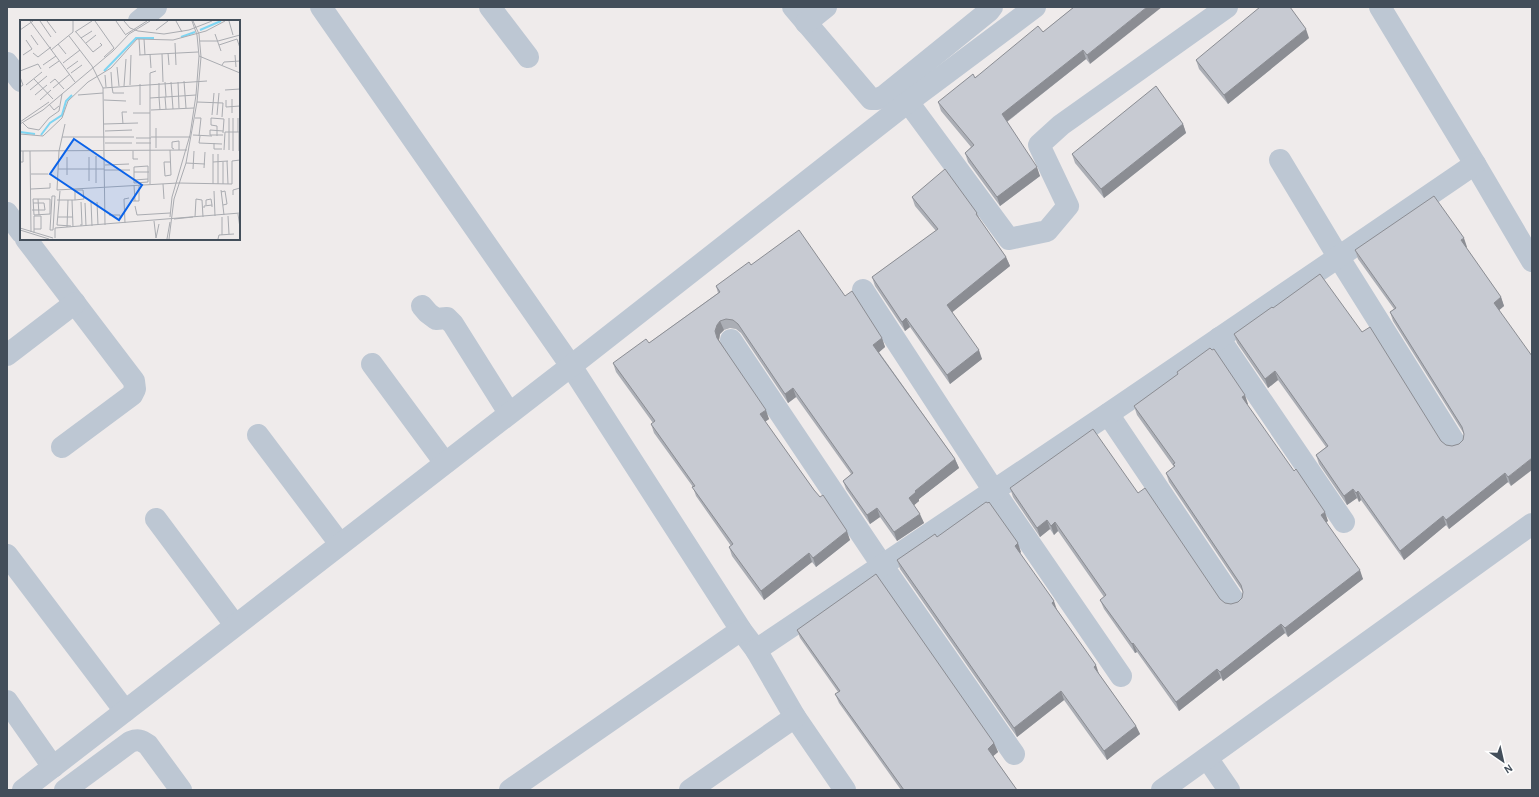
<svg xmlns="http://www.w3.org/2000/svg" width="1539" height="797" font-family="'Alegreya Sans',sans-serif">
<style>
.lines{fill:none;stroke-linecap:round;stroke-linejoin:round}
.minor{stroke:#bdc7d3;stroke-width:22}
.wall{fill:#abaeb5}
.shaded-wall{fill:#8b8d93}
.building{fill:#c7cad2;stroke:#8b8d93}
.inset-river{fill:none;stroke:#7ed5f2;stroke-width:2}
.inset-road{fill:none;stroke:#aaacb1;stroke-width:1}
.view{fill:#0b63e9;fill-opacity:0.15;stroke:#0b63e9;stroke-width:2}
.inset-edge{fill:none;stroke:#434e5a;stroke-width:2}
</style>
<rect width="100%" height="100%" fill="#efebeb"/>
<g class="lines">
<g class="minor">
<polyline points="321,7 571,366 741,630 756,650 795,717 845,790"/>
<polyline points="490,7 528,57"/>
<polyline points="793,7 871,99 877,99 884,96 989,11 992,7"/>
<polyline points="1380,7 1475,164 1532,261"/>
<polyline points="139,21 156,7"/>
<polyline points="806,23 826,7"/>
<polyline points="7,63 21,81"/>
<polyline points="908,102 1009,239 1047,231 1068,206 1039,145 1061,125 1227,7"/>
<polyline points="1280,160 1339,258 1455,443"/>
<polyline points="7,213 21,232"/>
<polyline points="26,239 134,381 135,389 132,395 62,447"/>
<polyline points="863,290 994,491 1121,676"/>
<polyline points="422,306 428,313 436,319 447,318 453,324 509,413"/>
<polyline points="1219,338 1344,522"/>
<polyline points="731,340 882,565 1014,754"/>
<polyline points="7,355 75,303"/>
<polyline points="372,364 445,463"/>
<polyline points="1108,414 1234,601"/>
<polyline points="258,435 340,544"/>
<polyline points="156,519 235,625"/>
<polyline points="7,555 125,711"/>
<polyline points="756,650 1108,414 1475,164"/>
<polyline points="7,701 53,767"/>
<polyline points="1207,758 1229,790"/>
<polyline points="23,790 571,366 908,102 1035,7"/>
<path d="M65 790 130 742C138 739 141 740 148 745L181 790"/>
<polyline points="510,790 741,630"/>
<polyline points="690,790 795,717"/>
<polyline points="1162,790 1532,524"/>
</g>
</g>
<g class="wall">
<polygon points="1074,7 1090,64 1086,59 1007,122 1040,176 1000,206 968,162 965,153 971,147 941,111 938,102 1043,32"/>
<polygon points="1309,38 1228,104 1199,69 1196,60"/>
<polygon points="1183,124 1186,133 1104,198 1075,163 1072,154"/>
<polygon points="912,197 977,213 980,220 1006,257 1010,266 952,312 982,359 950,384 910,327 905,331 875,286 872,277 936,231 915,206"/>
<polygon points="1467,247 1466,248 1501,297 1504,306 1499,310 1511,486 1508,482 1449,529 1446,525 1404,560 1361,500 1359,502 1357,498 1347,505 1319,464 1316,455 1326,447 1278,380 1268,388 1237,343 1234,334 1273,308 1362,332 1441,441 1446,445 1452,446 1459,444 1463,440 1464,434 1393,321 1390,312 1394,309 1358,259 1355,250"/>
<polygon points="751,265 845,296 882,338 885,347 879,352 955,459 959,468 919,499 919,501 914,505 924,523 897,541 880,517 870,524 846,489 843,481 851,474 796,397 788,403 741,333 736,329 730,328 724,330 720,334 719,340 769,419 765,422 850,540 816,567 812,562 764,600 732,556 729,547 731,546 696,496 693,487 654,433 651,424 653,423 616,372 613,363 649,343 718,293 716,286"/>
<polygon points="1177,372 1248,404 1247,405 1328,521 1326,522 1363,579 1288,637 1285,633 1223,681 1221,678 1179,711 1137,652 1135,653 1104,609 1100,600 1104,597 1058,531 1054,535 1050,529 1040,537 1013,497 1010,488 1138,493 1220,599 1225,603 1231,604 1238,602 1242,598 1243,592 1169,482 1166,473 1174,467 1137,415 1134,406 1178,375"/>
<polygon points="937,537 1021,552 1020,553 1099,674 1136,726 1140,734 1107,760 1064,700 1017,737 900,569 897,560"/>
<polygon points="797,630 994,743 998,752 993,756 1017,790 901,790 839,703 835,694 838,692 800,638"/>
</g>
<g class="shaded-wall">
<polygon points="1147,7 1162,7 1090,64 1087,55"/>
<polygon points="1306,29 1309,38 1228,104 1224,95"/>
<polygon points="1083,50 1086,59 1005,123 1002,114"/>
<polygon points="1183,124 1186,133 1104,198 1101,189"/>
<polygon points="1037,167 1040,176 1000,206 997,197"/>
<polygon points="1464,238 1467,247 1464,249 1461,240"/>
<polygon points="1006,257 1010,266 950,314 947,305"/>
<polygon points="1501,297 1504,306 1497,312 1494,303"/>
<polygon points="906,318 910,327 905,331 902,322"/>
<polygon points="720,321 724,330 720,334 719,340 720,347 715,331 717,325"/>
<polygon points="882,338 885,347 877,354 873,345"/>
<polygon points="979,350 982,359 950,384 947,375"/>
<polygon points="1275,371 1278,380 1268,388 1265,379"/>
<polygon points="793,388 796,397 788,403 785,394"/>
<polygon points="1245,395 1248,404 1245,406 1242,397"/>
<polygon points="766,410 769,419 763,423 760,414"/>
<polygon points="1532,458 1532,470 1511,486 1508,477"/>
<polygon points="955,459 959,468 919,499 919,501 912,507 909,498 915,491"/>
<polygon points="1505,473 1508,482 1449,529 1446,520"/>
<polygon points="1353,489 1357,498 1347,505 1344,496"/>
<polygon points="1358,491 1361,500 1359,502 1356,493"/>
<polygon points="877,508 880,517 870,524 867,515"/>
<polygon points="1325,512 1328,521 1324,524 1321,515"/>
<polygon points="920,514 924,523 897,541 894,532"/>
<polygon points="1443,516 1446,525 1404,560 1400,551"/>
<polygon points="1047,520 1050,529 1040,537 1037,528"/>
<polygon points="1055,522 1058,531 1054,535 1051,526"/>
<polygon points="847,531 850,540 816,567 813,558"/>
<polygon points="1018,543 1021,552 1018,555 1015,546"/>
<polygon points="809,553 812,562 764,600 761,591"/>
<polygon points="1360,570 1363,579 1288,637 1285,628"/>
<polygon points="1054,601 1057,610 1052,603"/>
<polygon points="1281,624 1285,633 1223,681 1220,672"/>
<polygon points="1133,643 1137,652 1135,653 1132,644"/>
<polygon points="1096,665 1099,674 1094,667"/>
<polygon points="1217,669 1221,678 1179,711 1176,702"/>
<polygon points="1061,691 1064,700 1017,737 1014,728"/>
<polygon points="1136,726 1140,734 1107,760 1104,751"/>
<polygon points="994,743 998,752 991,758 988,749"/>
</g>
<g class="building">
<polygon points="1074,7 1147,7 1087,55 1083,50 1002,114 1037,167 997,197 965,153 974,145 938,102 973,74 975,78 1038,26 1043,32"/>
<polygon points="1260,7 1290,7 1306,29 1224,95 1196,60"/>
<polygon points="1156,86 1183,124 1101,189 1072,154"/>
<polygon points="945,169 977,213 976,214 1006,257 947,305 979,350 947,375 906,318 902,322 872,277 938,229 912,197"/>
<polygon points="1434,196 1464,238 1461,240 1501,297 1494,303 1532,356 1532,458 1508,477 1505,473 1446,520 1443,516 1400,551 1358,491 1356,493 1353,489 1344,496 1316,455 1328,446 1275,371 1265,379 1234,334 1272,307 1273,308 1320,274 1362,332 1370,327 1441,441 1446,445 1452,446 1459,444 1463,440 1464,434 1462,427 1390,312 1396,308 1355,250"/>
<polygon points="799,230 845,296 852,291 882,338 873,345 955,459 915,491 916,492 909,498 920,514 894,532 877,508 867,515 843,481 853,473 793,388 785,394 738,324 733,320 726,319 720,321 717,325 715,331 717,338 766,410 760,414 814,490 820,497 823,495 847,531 813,558 809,553 761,591 729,547 733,544 692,487 695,486 651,424 655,421 613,363 646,339 649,343 720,292 716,286 749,262 751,265"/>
<polygon points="1210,348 1212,350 1214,349 1245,395 1242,397 1294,471 1296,469 1325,512 1321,515 1360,570 1285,628 1281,624 1220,672 1217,669 1176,702 1133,643 1132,644 1100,600 1106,595 1055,522 1051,526 1047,520 1037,528 1010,488 1093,429 1138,493 1145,488 1220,599 1225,603 1231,604 1238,602 1242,598 1243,592 1241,585 1166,473 1175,466 1173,464 1175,463 1134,406 1178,374 1177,372"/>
<polygon points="986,502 988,503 989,502 1018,543 1015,546 1054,601 1052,603 1096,665 1094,667 1136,726 1104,751 1061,691 1014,728 897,560 935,534 937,537"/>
<polygon points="876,574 994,743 988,749 1017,790 904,790 835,694 840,691 797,630"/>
</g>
<g transform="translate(20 20)">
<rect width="220" height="220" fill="#efebeb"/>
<path class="inset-river" d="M180 10 201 1M161 17 175 12M84 51 116 18H134M0 112 15 114M21 115 30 103 42 95 46 81 52 75"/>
<path class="inset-road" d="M10 1 55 62M20 1 31 17M27 1 36 13M75 1 94 28M96 1 105 14M104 1 110 8 118 11 144 14 169 10 192 1M156 1 162 12M209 1 213 15M0 10 13 1M136 10 148 1M55 12 72 1M56 12 73 32 82 25 80 23M195 14 201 31M11 15 18 25M105 15 127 1M49 16 72 46 83 68 187 61M61 18 72 11M119 19 120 35M124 19 125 35M180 21H198L220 15M66 23 76 15M155 23 156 45M38 24 46 34M199 25 217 19 220 28M31 30 53 12V1M13 33 18 37 31 27M148 33 149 45M130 34 131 48M142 34 143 62M3 35 12 29 6 20M119 35 178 32M215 35 216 47M179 36 220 53M84 37 94 28M43 43 60 30M23 45 36 36M202 45 204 42 220 41M97 47 99 66M29 48 39 41M47 49 58 41M0 51 18 44 21 49M91 52 92 67M51 53 62 45M85 55 86 67M0 57 3 65 0 67M14 59 33 79M164 61 166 88M145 62 146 77M151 62 153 89M158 62 159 88M30 63 35 59 44 69M139 63V77M6 65 22 52M110 65 111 35M104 66 106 39M92 67 93 73H104M33 68 50 54M83 68 85 205M10 70 27 56M205 70 220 69M15 75 27 65M58 75 83 73M139 77 140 90M145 77 146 89M130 78 176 75M212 79V93M20 80 31 70M84 80 106 81M206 80V87L220 86M177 82 203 83 202 97M29 84 34 90 39 86M120 85V64M131 90 174 88M113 93H130M192 95 194 73M197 95 199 73M175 98H181L179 116M0 102 29 82M2 102 8 108 19 110 29 98 39 91 42 74M0 104 23 90 93 31 109 14 130 1M45 104 39 131 37 170 158 163 212 164V141L220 140M84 104 118 103M103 104 102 92H107M85 111 112 110M218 112V98M219 112V131M0 114 23 116 42 98 48 81 68 62 91 48 117 19 153 20 186 11 205 1M173 115 192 116M203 115H190V110L203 111M180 116 179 123 202 124M197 116V106L191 105V98L204 99 203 113M42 117H114M131 117H170M116 118H131M85 123H112M116 123H131M194 123V129H202M136 128V108M154 129 152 128V122L159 121V130M150 130 151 155 145 156 144 142H150M204 130 205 112H220M209 130V98M0 131 167 130M10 131 11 212M113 131V139H118M213 131V98M193 134V164M198 134V164M76 136V163M207 141 208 164M0 142H3V131M193 142 208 141M166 143 185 144M85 145 109 144M114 147 128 146V162L114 163ZM184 148 185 132M38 149H84M173 149 174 131M84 150H110M114 152H129M11 154H28M47 155V137M114 160 128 159M69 161V137M130 164V53L136 51M143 164 144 179M203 164V142M114 165 115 181M11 169 30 168V163M201 170 204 195M40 171 37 205 51 206M194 171 195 196M201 172 205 171 207 184 203 185M213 175V170L220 168M32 176H35L33 210H30ZM13 179H30V194L14 195ZM18 179 19 195M37 180H55L64 179 63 170H55V180M52 180 53 207M113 181H119V165M71 182 72 206M77 182 78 205M65 183 66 206M186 185V180L191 179 192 185M115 186 117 195 150 193M184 188V186L192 185V187M12 190H25L24 183H13M218 194 220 208M89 195H100V199M208 196 209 214M38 197H53M150 197 152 177 170 115 176 75 179 36 177 15 172 1M175 197 176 179 182 180 183 197M202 197V215M154 199 173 197M134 201 136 218 139 204M105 203 104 179 109 178M60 205H62L61 182M47 207 48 180M0 208 33 218M14 209H21V196H14V213M0 210 29 219M35 218V208L220 193M147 219 150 202M149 219 154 179 166 143 177 82 181 37 179 14 173 1M198 219 199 215 214 214"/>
<path class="view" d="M54 119 122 165 99 200 30 154Z"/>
<rect width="220" height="220" class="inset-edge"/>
</g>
<rect width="1539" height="797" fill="none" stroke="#434e5a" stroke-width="16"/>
<g transform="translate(1503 761) rotate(146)" stroke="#ffffff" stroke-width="3" paint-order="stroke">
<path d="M0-3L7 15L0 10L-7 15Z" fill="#434e5a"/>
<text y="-6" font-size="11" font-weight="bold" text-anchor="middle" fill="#434e5a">N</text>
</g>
</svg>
